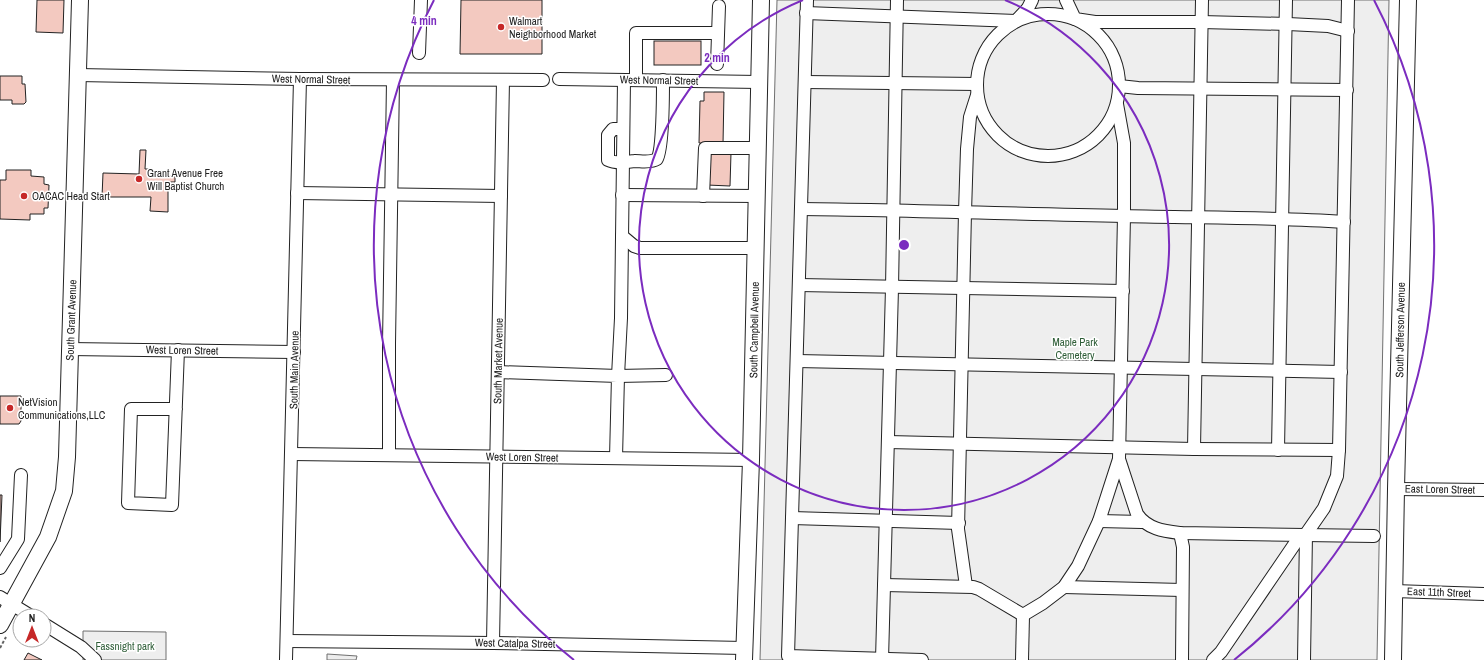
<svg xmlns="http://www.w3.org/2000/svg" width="1484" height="660" font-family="'Archivo Narrow',sans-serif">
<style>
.green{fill:#eee;stroke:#6f6f6f}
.parking{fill:#ededed;stroke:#6f6f6f}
.building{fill:#f3c9c0;stroke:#222}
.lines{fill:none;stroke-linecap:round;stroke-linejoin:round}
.minor-casing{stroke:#222;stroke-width:14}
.major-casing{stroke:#222;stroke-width:18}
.path{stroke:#646464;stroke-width:2;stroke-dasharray:3 2;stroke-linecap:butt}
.minor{stroke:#fff;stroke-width:12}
.major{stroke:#fff;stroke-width:16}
.ring{fill:none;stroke:#7b2cbf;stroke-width:2}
.poi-dot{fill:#c62828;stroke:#fff;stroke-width:1.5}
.labels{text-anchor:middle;stroke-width:3;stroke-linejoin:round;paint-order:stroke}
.poi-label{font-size:11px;fill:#222;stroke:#fff;text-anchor:start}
.street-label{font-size:11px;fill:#222;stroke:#fff}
.park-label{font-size:11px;fill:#2f5e38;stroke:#fff}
.centre{fill:#7b2cbf;stroke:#fff;stroke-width:2}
.ring-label{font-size:12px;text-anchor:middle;font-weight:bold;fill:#7b2cbf;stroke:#fff;stroke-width:3;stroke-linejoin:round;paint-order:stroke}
</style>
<rect width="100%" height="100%" fill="#fff"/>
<g class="green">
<polygon points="777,0 1389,0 1377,660 760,660"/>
<polygon points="83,631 166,632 166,660 83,660"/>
</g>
<polygon class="parking" points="327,654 357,656 356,660 327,660"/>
<g class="building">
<polygon points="37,0 64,0 63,33 36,32"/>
<polygon points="461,0 542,0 542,54 460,54"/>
<rect x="654" y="41" width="47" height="24"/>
<polygon points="0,76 22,76 22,84 25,84 26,102 24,104 12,104 12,100 0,100"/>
<polygon points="704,92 724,92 723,144 699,143 700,101 704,101"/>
<polygon points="140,150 146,150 145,169 152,169 152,171 169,171 169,176 175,176 175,182 168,182 168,212 150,211 151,197 102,197 103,173 139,174"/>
<polygon points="707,153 731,153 730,186 707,185"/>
<polygon points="6,170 31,170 31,176 44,177 44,184 49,185 48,208 44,208 44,214 30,214 30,220 0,219 0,180 6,180"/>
<polygon points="0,396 21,396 21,421 19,424 0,424"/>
<polygon points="0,495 2,495 0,542"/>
<polygon points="28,653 42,660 24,660"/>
</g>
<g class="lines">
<g class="minor-casing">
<g id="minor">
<polyline points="807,0 788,656 922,660"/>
<polyline points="1066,0 1075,19 1095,22 1201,22 1288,24 1328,26 1348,31"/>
<polyline points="806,13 1016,21 1028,8 1032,0"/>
<circle cx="1048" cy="85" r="71"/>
<polyline points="419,53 421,0"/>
<polyline points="717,64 719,6"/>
<polyline points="78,75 300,79 543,80"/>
<polyline points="559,79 759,82"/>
<polyline points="624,80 621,318 618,376 666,375"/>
<polyline points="636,80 636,33 718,33"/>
<polyline points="805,82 977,84"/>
<polyline points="1119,86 1138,88 1347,90"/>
<path d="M623 129H613L608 135V160C616 164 627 162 635 161 641 161 651 163 657 159 663 155 663 91 663 80"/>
<polyline points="297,193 501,196"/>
<polyline points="622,195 757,196"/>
<polyline points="703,196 705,148 758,148"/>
<path d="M801 209C909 210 1016 214 1124 216 1197 218 1271 217 1344 222"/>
<polyline points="622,236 634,246 640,248 756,248"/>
<polyline points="799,285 1123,291"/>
<polyline points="69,349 294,352"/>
<polyline points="797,361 1341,372"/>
<polyline points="498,372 618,376 616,458"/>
<polyline points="176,409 131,409 128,503 172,505 178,350"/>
<polyline points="888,442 1194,449 1339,450"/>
<polyline points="1194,449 1202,0"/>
<polyline points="1278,450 1286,0"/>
<polyline points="292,454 751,460"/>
<polyline points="389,455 389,344 393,80"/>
<path d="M1119 459 1137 514C1147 529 1164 531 1180 533L1374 536"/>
<polyline points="1396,489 1484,490"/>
<polyline points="792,518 959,523"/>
<polyline points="1099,521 1142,522"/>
<polyline points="1180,533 1183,547 1182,660"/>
<polyline points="0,568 18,539 21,475"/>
<polyline points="884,585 973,587 979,589 1023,615"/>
<polyline points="966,586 958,529 965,212 967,149 970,117 977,95"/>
<polyline points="1064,587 1182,590"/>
<polyline points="1394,591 1484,594"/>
<polyline points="0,597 31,616"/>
<polyline points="1023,615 1043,603 1064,587 1078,566 1099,521 1119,459 1124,216 1124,143 1117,104"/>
<polyline points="44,624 81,647 95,660"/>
<polyline points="287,641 493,643 744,648"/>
<polyline points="493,643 503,80"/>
<polyline points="286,660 300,79"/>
<polyline points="882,660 892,288 897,0"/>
<polyline points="1022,660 1023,615"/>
<polyline points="1213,660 1221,652 1296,542 1306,534 1324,508 1337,476 1339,450 1348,0"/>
<polyline points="1304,660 1306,534"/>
</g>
</g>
<g class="major-casing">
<g id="major">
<polyline points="0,625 48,537 64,491 67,457 80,0"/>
<polyline points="744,660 751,460 761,0"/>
<polyline points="1393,660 1396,489 1408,0"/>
</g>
</g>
<polyline class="path" points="0,648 6,637"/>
<use href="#minor" class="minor"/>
<use href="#major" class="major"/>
</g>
<g class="ring">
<path d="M1005 0A265 265 0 1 1 803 0"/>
<path d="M574 660A530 530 0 0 1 434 0M1374 0A530 530 0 0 1 1234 660"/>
</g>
<g class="poi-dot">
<circle cx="501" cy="27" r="4"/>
<circle cx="139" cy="179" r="4"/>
<circle cx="24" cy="196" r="4"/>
<circle cx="10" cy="408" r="4"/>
</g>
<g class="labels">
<g class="poi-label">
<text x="509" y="25">Walmart<tspan x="509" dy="13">Neighborhood Market</tspan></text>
<text x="147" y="177">Grant Avenue Free<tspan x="147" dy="13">Will Baptist Church</tspan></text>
<text x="32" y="200">OACAC Head Start</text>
<text x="18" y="406">NetVision<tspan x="18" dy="13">Communications,LLC</tspan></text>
</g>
<g class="street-label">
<text transform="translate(311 79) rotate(1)" y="4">West Normal Street</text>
<text transform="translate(659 80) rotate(1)" y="4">West Normal Street</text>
<text transform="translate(71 320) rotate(-88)" y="4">South Grant Avenue</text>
<text transform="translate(754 330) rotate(-89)" y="4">South Campbell Avenue</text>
<text transform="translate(1400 330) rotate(-89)" y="4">South Jefferson Avenue</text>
<text transform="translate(182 350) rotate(1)" y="4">West Loren Street</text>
<text transform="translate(498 361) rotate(-89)" y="4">South Market Avenue</text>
<text transform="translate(294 370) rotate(-89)" y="4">South Main Avenue</text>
<text transform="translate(522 457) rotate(1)" y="4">West Loren Street</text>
<text transform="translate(1440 489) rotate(1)" y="4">East Loren Street</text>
<text transform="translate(1439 592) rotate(2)" y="4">East 11th Street</text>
<text transform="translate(515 643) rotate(1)" y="4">West Catalpa Street</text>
</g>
<g class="park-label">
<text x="1075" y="346">Maple Park<tspan x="1075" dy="13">Cemetery</tspan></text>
<text x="125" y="650">Fassnight park</text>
</g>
</g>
<circle cx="904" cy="245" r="6" class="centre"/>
<g class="ring-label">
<text x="424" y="25">4 min</text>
<text x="717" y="62">2 min</text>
</g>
<g transform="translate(32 628)"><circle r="19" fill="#ffffff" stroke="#a7a7a7"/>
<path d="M0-3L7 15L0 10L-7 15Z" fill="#c62828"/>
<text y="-6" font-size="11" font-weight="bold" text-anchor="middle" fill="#222222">N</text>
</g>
</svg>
